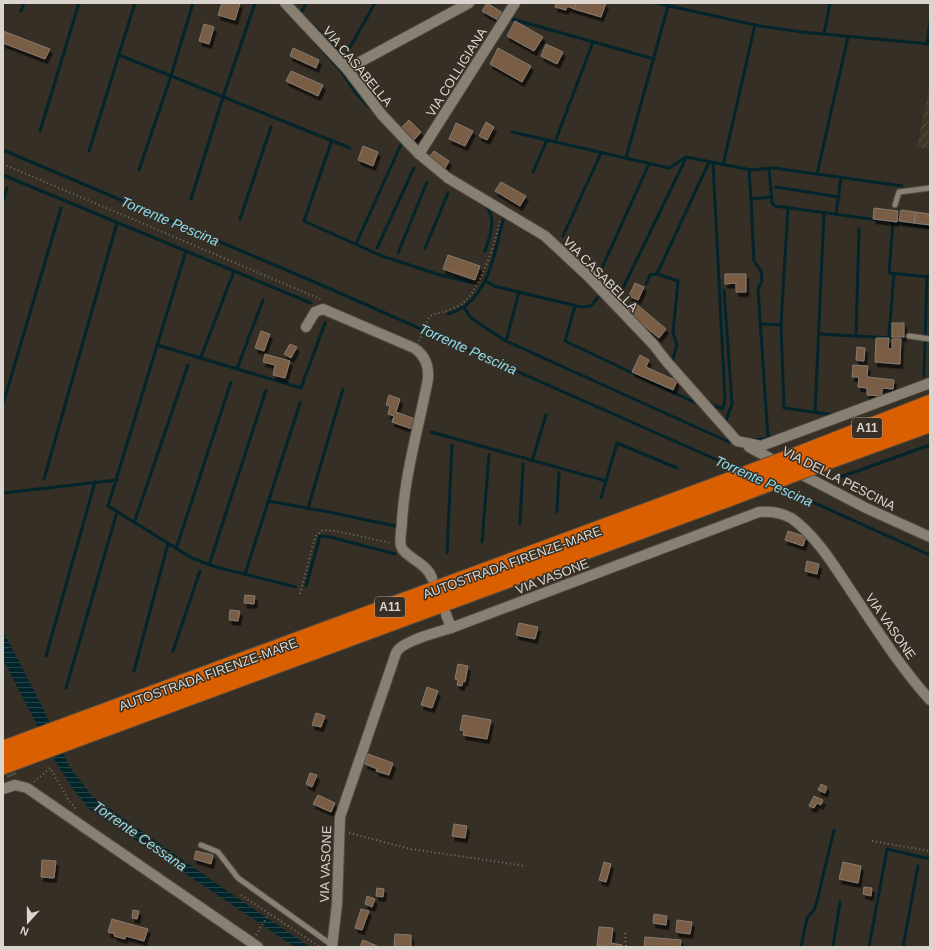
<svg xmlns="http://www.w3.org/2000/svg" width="933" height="950" font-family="Helvetica,sans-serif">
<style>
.industrial{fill:url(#industrial-furrows)}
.water{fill:url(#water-rules)}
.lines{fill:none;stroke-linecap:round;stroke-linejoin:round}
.stream{stroke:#02242b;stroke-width:3}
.building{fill:#795d45;stroke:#867b71;filter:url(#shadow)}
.minor-tunnel{stroke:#4f483e;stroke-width:10;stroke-dasharray:10 5;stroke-linecap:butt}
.service-casing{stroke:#524c43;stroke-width:7}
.minor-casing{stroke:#524c43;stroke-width:12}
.motorway-casing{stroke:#524c43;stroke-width:20}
.path{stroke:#777269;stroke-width:2;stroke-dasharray:1 3;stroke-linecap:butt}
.service{stroke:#888073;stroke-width:5}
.minor{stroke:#888073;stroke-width:10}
.motorway{stroke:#d95f00;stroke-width:18}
.motorway-bridge-casing{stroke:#524c43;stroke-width:20;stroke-linecap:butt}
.motorway-bridge{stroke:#d95f00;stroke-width:18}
.labels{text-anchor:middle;stroke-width:3;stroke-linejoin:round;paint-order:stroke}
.shield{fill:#362f25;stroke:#a9a49c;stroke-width:1}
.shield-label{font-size:12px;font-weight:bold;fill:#dad6cf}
.street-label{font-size:13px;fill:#dad6cf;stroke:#362f25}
.water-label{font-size:14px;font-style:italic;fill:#8fddf0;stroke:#362f25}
</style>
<defs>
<pattern id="industrial-furrows" width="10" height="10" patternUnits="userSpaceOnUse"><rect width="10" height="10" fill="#413727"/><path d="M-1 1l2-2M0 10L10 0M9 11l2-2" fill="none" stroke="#5c5345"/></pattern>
<pattern id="water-rules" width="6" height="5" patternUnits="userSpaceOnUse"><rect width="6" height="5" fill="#02242b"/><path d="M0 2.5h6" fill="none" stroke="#264349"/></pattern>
<filter id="shadow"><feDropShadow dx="2.5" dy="4.5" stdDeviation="0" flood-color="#0009"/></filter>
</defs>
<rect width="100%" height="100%" fill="#362f25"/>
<polygon class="industrial" points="930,82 930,149 917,147"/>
<polygon class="water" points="3,631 44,710 69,766 92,796 227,891 310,947 295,947 89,809 71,786 55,761 3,659"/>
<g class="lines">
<g class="stream">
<polyline points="656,3 760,26 802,32 930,44"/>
<polyline points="21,11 24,3"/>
<polyline points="301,13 306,3"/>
<polyline points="302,15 345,56 375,3"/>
<polyline points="512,19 654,59"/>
<polyline points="824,34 830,3"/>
<polyline points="316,43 341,71 355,92 373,111"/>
<polyline points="927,44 930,22"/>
<polyline points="119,55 350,148"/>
<polyline points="40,131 79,3"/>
<polyline points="512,132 669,168 686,157 751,170 774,168 902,186"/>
<polyline points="332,140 304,221 382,256 440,275 473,283"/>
<polyline points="555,142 593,42"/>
<polyline points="3,150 317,283 740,470"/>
<polyline points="89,151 135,3"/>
<polyline points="626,158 668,6"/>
<polyline points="723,165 755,25"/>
<polyline points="769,168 772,203 775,206 930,227"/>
<polyline points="139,170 171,76 193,3"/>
<polyline points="749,170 751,199 771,197"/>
<polyline points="533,172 547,140"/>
<polyline points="817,174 848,37"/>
<polyline points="3,175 311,303"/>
<polyline points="776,187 839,197"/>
<polyline points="191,199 223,97 255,3"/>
<polyline points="751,199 754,261 761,271 762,281 758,289 768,438"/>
<polyline points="3,201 7,188"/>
<polyline points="788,208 781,325 784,408 835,415"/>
<polyline points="836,214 841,177"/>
<polyline points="240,219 271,127"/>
<polyline points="893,222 889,273 930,277"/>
<polyline points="563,236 601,153"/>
<polyline points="356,244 402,142"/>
<polyline points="377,248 414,168"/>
<polyline points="425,248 448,193"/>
<polyline points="186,251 108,506 192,558 216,567 296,587"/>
<path d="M485 251C490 236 497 220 486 206"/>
<polyline points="398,253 427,182"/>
<polyline points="600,272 649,164"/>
<polyline points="657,274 709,162"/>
<polyline points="486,281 494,286 581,307 591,306 600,295"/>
<polyline points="646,284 650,275 657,274 678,281 673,333 677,345 672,362"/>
<polyline points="623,288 686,158"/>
<polyline points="724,290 732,404 726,420 728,425"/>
<polyline points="575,306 565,341 698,404"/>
<polyline points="464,307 471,318 506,341 729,442"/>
<path d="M448 314C454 312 460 309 465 306 491 286 495 250 503 220L507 217 509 218"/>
<polyline points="760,324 781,325"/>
<polyline points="819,334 891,338"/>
<polyline points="889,335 894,274"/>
<polyline points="856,336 859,229"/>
<polyline points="506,341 519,292"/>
<polyline points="157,345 301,388 325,323"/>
<polyline points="201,357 234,271"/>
<polyline points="237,369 263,300"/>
<polyline points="924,376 927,276"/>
<polyline points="710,403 712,405 723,409 725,399 713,163"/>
<polyline points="3,404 61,208"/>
<polyline points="815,413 824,213"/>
<polyline points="431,432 606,481"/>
<polyline points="752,440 764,439 772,437"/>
<polyline points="532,461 546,415"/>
<polyline points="44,479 117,223"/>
<polyline points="832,480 930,445"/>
<polyline points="777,486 930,555"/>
<polyline points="3,493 117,480"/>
<polyline points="601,498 617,443 677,468"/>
<polyline points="268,501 329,512 395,526"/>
<polyline points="308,508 343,389"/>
<polyline points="557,512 559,473"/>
<polyline points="134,523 188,365"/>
<polyline points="520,524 523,464"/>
<polyline points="482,542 489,455"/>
<polyline points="176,549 231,382"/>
<polyline points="447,553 452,445"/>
<polyline points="209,565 266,390"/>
<polyline points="245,574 300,403"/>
<polyline points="306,586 320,536 330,537 395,554"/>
<polyline points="173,651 200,571"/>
<polyline points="46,656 95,482"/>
<polyline points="134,671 168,544"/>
<polyline points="66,688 117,512"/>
<polyline points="801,947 807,918 814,910 817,901 834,830"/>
<polyline points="833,947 840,902"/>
<polyline points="869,947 887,849 930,859"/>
<polyline points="903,947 918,866"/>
</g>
</g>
<g class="building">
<polygon points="222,3 240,3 235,20 218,15"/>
<polygon points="487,3 503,13 498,20 482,11"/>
<polygon points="556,3 576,3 574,9 567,6 566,10 555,7"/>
<polygon points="576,3 606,3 601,17 574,9"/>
<polygon points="515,21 543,37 534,51 507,36"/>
<polygon points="204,24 214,27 209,44 199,41"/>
<polygon points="3,31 50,49 45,59 3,43"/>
<polygon points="546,44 563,52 557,64 541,56"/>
<polygon points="293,48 319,60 316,68 290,56"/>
<polygon points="498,48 531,66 522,82 490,64"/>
<polygon points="291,71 323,85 318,96 286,81"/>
<polygon points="409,120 421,132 414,140 401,128"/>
<polygon points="486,122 494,127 487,140 479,136"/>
<polygon points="456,123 473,131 465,146 449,139"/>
<polygon points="363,146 378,152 373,166 358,160"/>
<polygon points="434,151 449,161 444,170 428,159"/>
<polygon points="501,182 526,196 520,206 495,191"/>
<polygon points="874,208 898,211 897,222 873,219"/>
<polygon points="901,210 916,212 914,223 899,221"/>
<polygon points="916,212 930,214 930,225 914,223"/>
<polygon points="448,255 480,266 475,280 443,269"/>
<polygon points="725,274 746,274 746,292 736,292 736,283 725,284"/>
<polygon points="635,283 644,287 638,300 629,296"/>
<polygon points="634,302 666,329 659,338 627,311"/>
<rect x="892" y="323" width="12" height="14"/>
<polygon points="261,331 270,334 264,351 255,348"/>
<polygon points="876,338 889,338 888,349 892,349 892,339 901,339 900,364 875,362"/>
<polygon points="290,344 297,347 291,358 284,354"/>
<polygon points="857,347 865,348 864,361 856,360"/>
<polygon points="265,354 290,361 285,378 273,375 275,365 263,362"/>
<polygon points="640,355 649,360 646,367 677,381 673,390 632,372"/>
<polygon points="853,365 868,366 867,377 894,380 893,389 882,388 882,396 867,395 867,388 858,387 859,377 852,377"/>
<polygon points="389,395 400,399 396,412 415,419 412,429 392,422 394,416 388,414 390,406 386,405"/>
<polygon points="788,531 806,537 803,546 785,540"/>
<polygon points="807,561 819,564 817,574 805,571"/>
<polygon points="245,595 255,596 254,604 244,603"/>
<polygon points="230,610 240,611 238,621 229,620"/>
<polygon points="519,623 538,627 535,639 516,635"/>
<polygon points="458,664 468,666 465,682 463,681 462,686 457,685 458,680 455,679"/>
<polygon points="427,687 438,691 432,708 421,705"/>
<polygon points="316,713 325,716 321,727 312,725"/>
<polygon points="463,715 491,720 487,739 463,735 464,731 460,730"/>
<polygon points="368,754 393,763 389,775 376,771 377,769 365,764"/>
<polygon points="310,773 317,775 312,787 306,784"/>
<polygon points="821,784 827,787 825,793 818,790"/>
<polygon points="318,795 335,803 331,812 313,804"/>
<polygon points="814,796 823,800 821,805 817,803 814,808 809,806"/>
<polygon points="454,824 467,826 465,838 452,836"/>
<polygon points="196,851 213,855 211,864 194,859"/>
<polygon points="42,860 56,861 54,878 41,877"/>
<polygon points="604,862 611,864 606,882 599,880"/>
<polygon points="843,862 861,866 858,883 839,879"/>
<polygon points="864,887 872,888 871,896 863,894"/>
<polygon points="377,888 384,889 383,897 376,896"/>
<polygon points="367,896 375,899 372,907 365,904"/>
<polygon points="361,909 369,911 362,930 355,928"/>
<polygon points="133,910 139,911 137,919 132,918"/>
<polygon points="654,914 667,916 666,925 653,923"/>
<polygon points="112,919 148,929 144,941 126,936 125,939 114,936 115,934 108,932"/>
<polygon points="677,920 692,922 690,934 676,932"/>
<polygon points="599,927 613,928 611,943 622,945 622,947 597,946"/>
<polygon points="395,934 411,935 411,947 394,947"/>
<polygon points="645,937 681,940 680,947 644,947"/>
<polygon points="363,940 377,946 376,947 360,947"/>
</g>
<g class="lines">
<polyline class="minor-tunnel" points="5,760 12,776"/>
<g class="service-casing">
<g id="service">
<polyline points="895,205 899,192 930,188"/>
<polyline points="909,336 930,339"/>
<polyline points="201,845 218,852 238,878 332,945"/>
</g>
</g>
<g class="minor-casing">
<g id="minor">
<polyline points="285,3 347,69 382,115 419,154 448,178 545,236 589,277 653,344 667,362 737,441 761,446 930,383"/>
<polyline points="347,69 469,3"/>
<polyline points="419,154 515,3"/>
<path d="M306 327 315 312 323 309 414 348C425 355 429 366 428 379 419 426 405 473 402 521 402 528 399 539 401 546 404 557 426 562 432 578"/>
<polyline points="749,447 779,463"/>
<polyline points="795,471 866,508 930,537"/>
<polyline points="446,614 451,628"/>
<polyline points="3,789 15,785 27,788 258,947"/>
<path d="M332 947 337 904 340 817 396 653C401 641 438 632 451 628L759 512C771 511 780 512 791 518 815 534 835 567 851 591 876 628 900 667 930 700"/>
</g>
</g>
<g class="motorway-casing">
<g id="motorway">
<polyline points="805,453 930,404"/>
<polyline points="814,465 930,423"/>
<polyline points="3,750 720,485"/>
<polyline points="3,765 727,498"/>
</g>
</g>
<g class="path">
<polyline points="3,164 320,299"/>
<path d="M419 341C422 335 426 320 431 316 435 313 441 313 446 311 453 309 462 305 467 299 481 285 497 239 500 219"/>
<polyline points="300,594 314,541 316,536 323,530 336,531 391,543"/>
<polyline points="34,782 50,768 68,799 76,809"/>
<polyline points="349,833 411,849 526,866"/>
<polyline points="872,841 930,851"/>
<polyline points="241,895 320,947"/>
<polyline points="625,933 626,947"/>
<polyline points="256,935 269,914"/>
</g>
<use href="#service" class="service"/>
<use href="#minor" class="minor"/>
<use href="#motorway" class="motorway"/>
<g class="motorway-bridge-casing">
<g id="motorway-bridge">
<polyline points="720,485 805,453"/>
<polyline points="727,498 814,465"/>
</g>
</g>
<use href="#motorway-bridge" class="motorway-bridge"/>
</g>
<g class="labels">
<g class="shield">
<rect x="852" y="418" width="30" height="20" rx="3"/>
<rect x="375" y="597" width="30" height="20" rx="3"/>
</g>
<g class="shield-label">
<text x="867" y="432">A11</text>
<text x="390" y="611">A11</text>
</g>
<g class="street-label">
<text transform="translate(358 66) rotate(50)" y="5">VIA CASABELLA</text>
<text transform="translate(456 72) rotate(-58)" y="5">VIA COLLIGIANA</text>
<text transform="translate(601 274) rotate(45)" y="5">VIA CASABELLA</text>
<text transform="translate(839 478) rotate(27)" y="5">VIA DELLA PESCINA</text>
<text transform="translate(512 562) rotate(-20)" y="5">AUTOSTRADA FIRENZE-MARE</text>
<text transform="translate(552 576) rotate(-21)" y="5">VIA VASONE</text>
<text transform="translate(891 626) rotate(55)" y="5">VIA VASONE</text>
<text transform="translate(208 674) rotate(-20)" y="5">AUTOSTRADA FIRENZE-MARE</text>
<text transform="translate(325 864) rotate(-88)" y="5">VIA VASONE</text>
</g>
<g class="water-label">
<text transform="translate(170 221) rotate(23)" y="5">Torrente Pescina</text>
<text transform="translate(468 349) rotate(24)" y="5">Torrente Pescina</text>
<text transform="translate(764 481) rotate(24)" y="5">Torrente Pescina</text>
<text transform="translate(140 836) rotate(35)" y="5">Torrente Cessana</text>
</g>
</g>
<rect width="933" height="950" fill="none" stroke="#dad6cf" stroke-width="8"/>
<g transform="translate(28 922) rotate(201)" stroke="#362f25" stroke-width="3" paint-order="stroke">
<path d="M0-3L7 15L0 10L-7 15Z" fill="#dad6cf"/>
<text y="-6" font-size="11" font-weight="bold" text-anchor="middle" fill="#dad6cf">N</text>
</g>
</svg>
